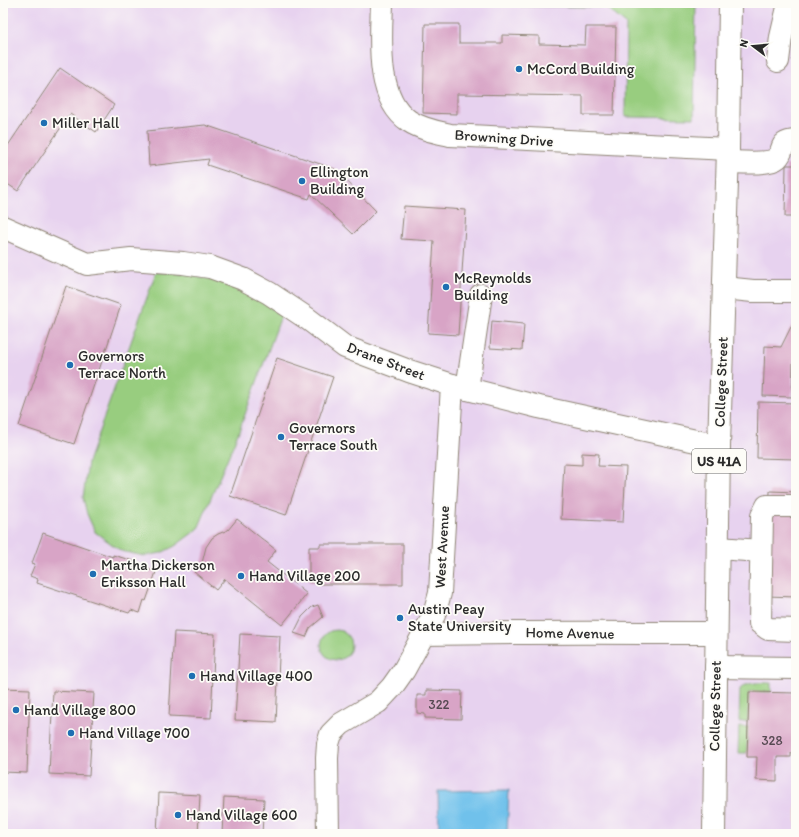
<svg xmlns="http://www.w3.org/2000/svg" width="799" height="837" font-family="Itim,sans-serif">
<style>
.built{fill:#e7d2ef}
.green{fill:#98cd7f;stroke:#627c55}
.water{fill:#6fc1eb;stroke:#4d768b}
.building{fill:#d8a4c6}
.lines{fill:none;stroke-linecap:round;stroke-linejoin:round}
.minor-casing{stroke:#8e8474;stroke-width:24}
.major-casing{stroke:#8e8474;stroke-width:24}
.minor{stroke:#fff;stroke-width:22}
.major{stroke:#fff;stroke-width:22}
.poi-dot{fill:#1f6fb2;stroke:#fdfcf7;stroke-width:1.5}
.labels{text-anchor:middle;stroke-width:3.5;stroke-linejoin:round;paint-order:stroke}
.number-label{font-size:13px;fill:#564952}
.shield{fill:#fdfcf7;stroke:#6a6a68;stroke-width:1}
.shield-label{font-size:14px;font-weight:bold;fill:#2b2b2b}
.poi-label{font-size:15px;fill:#2b2b2b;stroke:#fdfcf7;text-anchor:start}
.street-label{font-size:15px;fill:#2b2b2b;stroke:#fdfcf7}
</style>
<rect width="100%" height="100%" fill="#fdfcf7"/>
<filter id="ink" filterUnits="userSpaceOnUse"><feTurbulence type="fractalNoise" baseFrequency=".025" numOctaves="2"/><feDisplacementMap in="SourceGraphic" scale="8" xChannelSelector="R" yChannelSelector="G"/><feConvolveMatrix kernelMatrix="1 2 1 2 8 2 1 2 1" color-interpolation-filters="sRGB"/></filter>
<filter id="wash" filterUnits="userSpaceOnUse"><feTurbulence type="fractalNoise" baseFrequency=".012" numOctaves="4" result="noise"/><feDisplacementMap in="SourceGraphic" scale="16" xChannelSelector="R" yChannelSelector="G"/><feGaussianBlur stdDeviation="0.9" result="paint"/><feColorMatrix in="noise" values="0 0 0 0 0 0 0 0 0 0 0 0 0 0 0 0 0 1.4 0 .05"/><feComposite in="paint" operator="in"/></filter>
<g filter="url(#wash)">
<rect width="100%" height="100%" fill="#f0ddbc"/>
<rect class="built" x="3" y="3" width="793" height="831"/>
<g class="green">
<polygon points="521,3 696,3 694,118 625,117 626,24 605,7 521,6"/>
<polygon points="156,272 183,273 227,283 264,302 281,316 239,431 198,529 175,546 161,553 144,556 121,551 95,532 87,514 83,498 88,462"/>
<circle cx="336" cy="645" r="15"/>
<path d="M771 683V692H749L748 721 739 722 740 689C748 681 760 683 771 683Z"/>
<polygon points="739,727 748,727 747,753 738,753"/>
</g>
<polygon class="water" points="509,790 507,834 439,834 438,791"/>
<g id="blocks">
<g class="building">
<polygon points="425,24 459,24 459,43 502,43 502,35 539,36 539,44 585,45 586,27 616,27 614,115 583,115 583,96 460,94 457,94 457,114 423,113"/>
<polygon points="60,68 114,105 96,132 70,114 18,191 3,181 3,153"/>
<polygon points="205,125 335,169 376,211 353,234 311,194 309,199 207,165 209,159 149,166 147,131"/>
<polygon points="786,165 796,165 796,217 785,217"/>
<polygon points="404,206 466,210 458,335 428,333 434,241 401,239"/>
<polygon points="66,286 121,305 74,444 19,426"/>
<polygon points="492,321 524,324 522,350 490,348"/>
<polygon points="794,321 796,322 796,357 793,362 792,397 763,396 765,346 781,347"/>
<polygon points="277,358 333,377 286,515 230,496"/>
<polygon points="758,402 796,403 796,459 757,458"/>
<polygon points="582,453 599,454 598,466 626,467 623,522 561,519 564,464 582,465"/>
<polygon points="770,491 796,492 796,597 767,596"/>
<polygon points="237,519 276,550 267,562 307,594 282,625 225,579 216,590 194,572 202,563 206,547 212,538 218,534 228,530"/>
<polygon points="43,533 113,557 113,555 137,562 136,565 156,572 146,601 144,600 140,613 131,610 129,613 37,583 38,579 30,576 35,564 32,563"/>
<polygon points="320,544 403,544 403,584 320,584 320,582 309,582 309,547 320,547"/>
<polygon points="318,605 323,617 310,628 306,637 294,633 302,617 312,607"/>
<polygon points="174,632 215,634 211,718 169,716"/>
<polygon points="240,634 280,636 276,722 235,720"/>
<polygon points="3,688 30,689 27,773 3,772"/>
<polygon points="426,690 462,691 461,719 425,718 425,714 417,713 417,695 426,695"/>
<polygon points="53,691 94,693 89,776 49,774"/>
<polygon points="749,692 796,693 796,753 791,753 791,757 777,757 777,781 756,780 757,757 747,757"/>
<polygon points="159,793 200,795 198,834 157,834"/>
<polygon points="224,797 264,799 262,834 222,834"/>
</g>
</g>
</g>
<g filter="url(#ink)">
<use href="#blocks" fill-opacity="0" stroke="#8e8474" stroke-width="1"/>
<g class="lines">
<g class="minor-casing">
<g id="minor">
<path d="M382 3C381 39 375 98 409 121 421 129 437 132 450 135L728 149"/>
<polyline points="778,61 781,37 789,3"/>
<path d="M728 162C738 162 769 165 777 158 786 149 777 142 796 141"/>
<polyline points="3,227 87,264 131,259 183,263 210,267 243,279 269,293 308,319 345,347 409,371 452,385 539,407 719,446"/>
<polyline points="724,288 753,291 796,291"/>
<polyline points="467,389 481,295"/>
<polyline points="796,506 767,506 762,516 760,623 768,629 796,630"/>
<polyline points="718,548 761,551"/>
<path d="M423 634C521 632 619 633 716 633"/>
<polyline points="716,667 796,668"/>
<polyline points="328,834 327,758 328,744 331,734 341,724 378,702 392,687 404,670 434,615 440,593 452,385"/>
</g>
</g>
<g class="major-casing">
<polyline id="major" points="714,834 719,446 728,149 730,3"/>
</g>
<use href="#minor" class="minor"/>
<use href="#major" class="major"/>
</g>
</g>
<g class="poi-dot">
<circle cx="519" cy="69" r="4"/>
<circle cx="44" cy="123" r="4"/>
<circle cx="302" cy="181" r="4"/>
<circle cx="446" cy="287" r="4"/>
<circle cx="70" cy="365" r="4"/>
<circle cx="281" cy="437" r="4"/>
<circle cx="93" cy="574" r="4"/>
<circle cx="241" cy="576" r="4"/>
<circle cx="400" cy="618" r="4"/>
<circle cx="192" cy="676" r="4"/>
<circle cx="16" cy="710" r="4"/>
<circle cx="71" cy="733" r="4"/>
<circle cx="178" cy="815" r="4"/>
</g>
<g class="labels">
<g class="number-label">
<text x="439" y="709">322</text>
<text x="772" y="745">328</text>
</g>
<rect class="shield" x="692" y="449" width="54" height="24" rx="3"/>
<g class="shield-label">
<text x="719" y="466">US 41A</text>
</g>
<g class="poi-label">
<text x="527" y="74">McCord Building</text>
<text x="52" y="128">Miller Hall</text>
<text x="310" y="177">Ellington<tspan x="310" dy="17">Building</tspan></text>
<text x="454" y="283">McReynolds<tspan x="454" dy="17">Building</tspan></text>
<text x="78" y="361">Governors<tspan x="78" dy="17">Terrace North</tspan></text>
<text x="289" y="433">Governors<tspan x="289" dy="17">Terrace South</tspan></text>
<text x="101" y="570">Martha Dickerson<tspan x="101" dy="17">Eriksson Hall</tspan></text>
<text x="249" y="581">Hand Village 200</text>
<text x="408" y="614">Austin Peay<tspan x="408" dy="17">State University</tspan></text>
<text x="200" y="681">Hand Village 400</text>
<text x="24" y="715">Hand Village 800</text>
<text x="79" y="738">Hand Village 700</text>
<text x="186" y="820">Hand Village 600</text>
</g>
<g class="street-label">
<text transform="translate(504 138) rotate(4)" y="5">Browning Drive</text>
<text transform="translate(386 361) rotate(21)" y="5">Drane Street</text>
<text transform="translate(721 382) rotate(-88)" y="5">College Street</text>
<text transform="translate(442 547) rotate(-87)" y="5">West Avenue</text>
<text transform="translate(570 633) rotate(1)" y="5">Home Avenue</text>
<text transform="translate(715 706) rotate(-89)" y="5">College Street</text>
</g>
</g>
<rect width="799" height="837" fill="none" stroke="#fdfcf7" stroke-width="16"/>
<g transform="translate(753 46) rotate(286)" stroke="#fdfcf7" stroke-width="3" paint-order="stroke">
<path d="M0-3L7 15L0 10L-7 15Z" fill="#2b2b2b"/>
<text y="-6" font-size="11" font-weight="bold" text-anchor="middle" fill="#2b2b2b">N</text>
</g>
</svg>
